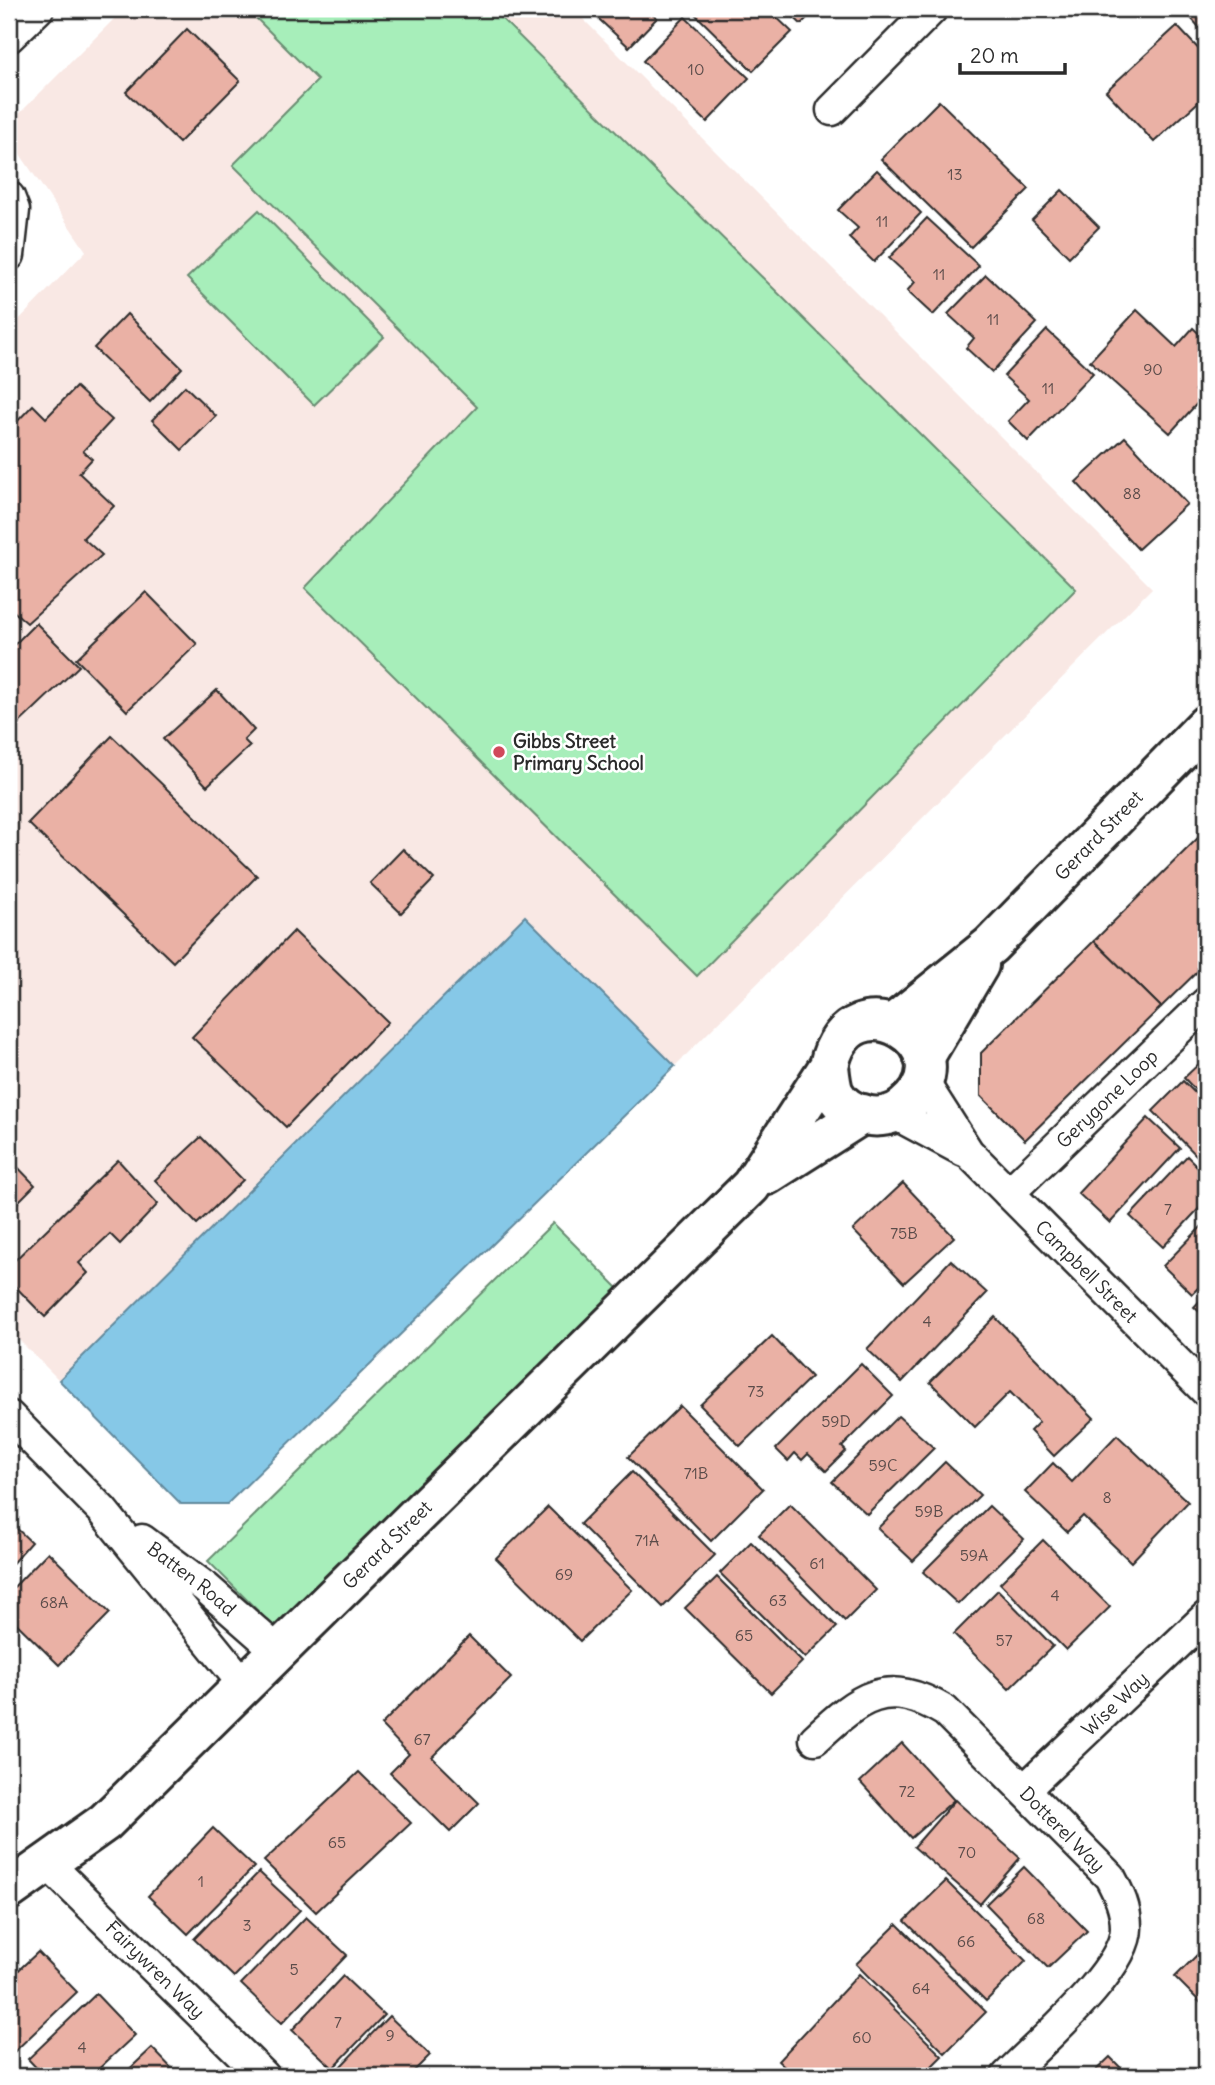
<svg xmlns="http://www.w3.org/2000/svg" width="1215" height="2085" font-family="Delius,sans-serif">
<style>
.built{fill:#f9e8e4}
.green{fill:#a7eeba;stroke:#698c72;stroke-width:2}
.water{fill:#86c8e7;stroke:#62899c;stroke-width:2}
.building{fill:#eab1a5;stroke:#2b2b2b;stroke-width:2}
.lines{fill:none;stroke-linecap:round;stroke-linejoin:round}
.street-casing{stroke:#2b2b2b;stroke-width:35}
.secondary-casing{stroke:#2b2b2b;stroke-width:44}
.street{stroke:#fff;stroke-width:30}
.secondary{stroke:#fff;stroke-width:38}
.poi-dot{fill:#d1495b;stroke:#fff;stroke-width:2.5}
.labels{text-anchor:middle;stroke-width:5;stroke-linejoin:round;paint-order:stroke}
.number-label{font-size:16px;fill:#5b4c4a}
.poi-label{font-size:19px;font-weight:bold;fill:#2b2b2b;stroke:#fff;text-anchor:start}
.street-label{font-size:19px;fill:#2b2b2b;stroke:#fff}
</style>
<rect width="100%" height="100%" fill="#fff"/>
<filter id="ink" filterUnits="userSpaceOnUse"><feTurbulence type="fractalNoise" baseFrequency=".0143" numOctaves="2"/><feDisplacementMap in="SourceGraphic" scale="14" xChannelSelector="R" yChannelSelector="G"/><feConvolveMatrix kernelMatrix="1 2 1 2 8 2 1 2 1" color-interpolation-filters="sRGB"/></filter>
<g filter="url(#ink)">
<polygon class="built" points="124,9 573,9 1152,588 675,1066 524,916 59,1380 9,1330 9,330 86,251 9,138 9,124"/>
<g class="green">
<polygon points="247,9 492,9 1076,589 697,976 305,588 477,407 233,165 318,80"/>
<polygon points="259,210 384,337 314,405 187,278"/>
<polygon points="553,1223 622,1292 278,1631 208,1561"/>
</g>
<polygon class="water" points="525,916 675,1066 227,1504 181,1504 59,1380"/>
<g class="building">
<polygon points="588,9 647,9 657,18 629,47"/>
<polygon points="690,9 768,9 792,32 753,71"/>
<polygon points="785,9 816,9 801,24"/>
<polygon points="1183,9 1206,9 1206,35"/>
<polygon points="685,17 749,78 707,122 643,61"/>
<polygon points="1177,26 1206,57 1206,95 1154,142 1106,91"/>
<polygon points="187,29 240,81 179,143 126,92"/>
<polygon points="939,101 1029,189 971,247 881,159"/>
<polygon points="877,170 921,213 874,262 849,238 858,228 838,210"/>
<polygon points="1062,190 1099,227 1069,257 1032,220"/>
<polygon points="927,218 979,266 933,315 907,291 915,282 889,258"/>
<polygon points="986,275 1037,323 992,372 966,348 974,338 948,314"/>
<polygon points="1137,310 1176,347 1193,328 1206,340 1206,377 1195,390 1203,397 1170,433 1090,361"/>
<polygon points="127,314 182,368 150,402 94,348"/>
<polygon points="1047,330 1093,373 1028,441 1008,421 1029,399 1004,376"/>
<polygon points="185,386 216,416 182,450 152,420"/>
<polygon points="76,387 112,420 83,451 92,459 79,473 114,506 83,538 102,555 27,623 11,609 9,612 9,430 33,405 46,418"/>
<polygon points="1125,437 1187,504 1138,549 1076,482"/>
<polygon points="146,592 197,644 127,711 76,659"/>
<polygon points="36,623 79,666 9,733 9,650"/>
<polygon points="217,690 254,730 244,740 250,746 207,786 163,739"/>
<polygon points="112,736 257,876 173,962 28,823"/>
<polygon points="1206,830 1206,963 1161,1007 1094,941"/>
<polygon points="403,849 434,879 401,913 370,883"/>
<polygon points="294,931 388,1022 286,1127 192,1037"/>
<polygon points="1094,941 1161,1007 1025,1140 981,1096 981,1053"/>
<polygon points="1206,1057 1206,1101 1184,1078"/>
<polygon points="1183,1081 1206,1104 1206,1165 1153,1111"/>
<polygon points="1148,1118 1180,1148 1110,1223 1078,1193"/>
<polygon points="201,1137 243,1180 197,1224 155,1180"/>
<polygon points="1187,1156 1206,1175 1206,1201 1163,1247 1130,1216"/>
<polygon points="9,1158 35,1185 9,1211"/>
<polygon points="118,1160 158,1204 120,1244 110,1234 79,1263 88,1273 45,1317 9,1280 9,1266"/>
<polygon points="903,1183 954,1237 904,1283 853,1230"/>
<polygon points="1206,1222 1206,1280 1192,1294 1163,1266"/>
<polygon points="951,1260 987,1293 902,1382 867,1349"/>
<polygon points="1206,1294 1206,1318 1194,1307"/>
<polygon points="995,1317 1094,1418 1054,1456 1030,1431 1039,1422 1010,1392 975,1427 930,1382"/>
<polygon points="772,1336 811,1377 740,1446 700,1405"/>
<polygon points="861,1364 893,1396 842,1447 846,1451 826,1471 808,1454 802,1460 795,1453 788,1461 776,1449"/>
<polygon points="680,1406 763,1489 711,1541 628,1457"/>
<polygon points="898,1416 934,1448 867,1514 832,1482"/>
<polygon points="1117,1435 1188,1502 1131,1562 1083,1516 1067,1532 1025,1492 1053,1463 1072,1482"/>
<polygon points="945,1462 980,1495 913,1561 878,1528"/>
<polygon points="632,1472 715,1555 663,1607 580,1524"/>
<polygon points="790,1504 876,1590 845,1621 759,1535"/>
<polygon points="989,1506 1024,1539 958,1604 923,1572"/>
<polygon points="548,1507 632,1590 580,1641 496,1558"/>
<polygon points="9,1521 31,1542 9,1567"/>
<polygon points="1043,1540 1110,1607 1066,1650 1000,1583"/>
<polygon points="751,1542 837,1627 805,1658 720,1573"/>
<polygon points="48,1552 110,1613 59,1665 9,1616 9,1592"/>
<polygon points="717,1577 802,1662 771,1693 685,1608"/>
<polygon points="998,1590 1053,1646 1009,1689 954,1634"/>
<polygon points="469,1636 511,1678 432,1757 479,1803 450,1832 390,1773 409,1754 381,1725"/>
<polygon points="902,1743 954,1800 911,1838 860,1782"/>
<polygon points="359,1772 411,1823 316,1912 264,1861"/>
<polygon points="955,1800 1020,1858 980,1904 914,1847"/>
<polygon points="213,1828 254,1867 188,1934 148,1896"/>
<polygon points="1024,1867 1087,1931 1048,1968 986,1904"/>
<polygon points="259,1872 300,1910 234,1977 194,1939"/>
<polygon points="946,1881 1026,1961 986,2001 905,1921"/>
<polygon points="306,1917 347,1955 282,2023 241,1984"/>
<polygon points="897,1924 986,2012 945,2053 856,1964"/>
<polygon points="1206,1946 1206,2008 1175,1977"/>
<polygon points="38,1952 77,1992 14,2052 9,2046 9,1979"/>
<polygon points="859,1974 942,2056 922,2076 794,2076 778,2061"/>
<polygon points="343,1976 384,2015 333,2068 292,2030"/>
<polygon points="96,1994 135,2035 91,2076 44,2076 28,2059"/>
<polygon points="389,2016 430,2055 409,2076 346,2076 338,2069"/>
<polygon points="152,2048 179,2076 122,2076"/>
<polygon points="1110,2057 1129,2076 1090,2076"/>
</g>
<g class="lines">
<g class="street-casing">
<g id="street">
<polyline points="9,37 38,9"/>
<polyline points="832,110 932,9"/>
<polyline points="9,197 14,210 9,255"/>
<path id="s1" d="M924 1083 968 1152 1206 1391"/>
<polyline points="895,1114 964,1151"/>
<path id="s2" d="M1009 1193 1206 1003"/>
<polyline points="9,1416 102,1510 245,1686"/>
<path id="s3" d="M142 1540 205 1587 279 1652"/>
<path id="s4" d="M815 1739C860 1697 886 1676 945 1711L1110 1877C1119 1894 1126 1908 1126 1928 1126 1970 1037 2045 1007 2076"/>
<path id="s5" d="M1025 1789 1206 1617"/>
<path id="s6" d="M47 1863 264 2076"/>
</g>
</g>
<g class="secondary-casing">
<g id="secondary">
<path id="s7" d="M894 1023 991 945 1206 725"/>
<polyline points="924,1058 979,965"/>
<polyline points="767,1175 863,1114"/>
<path id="s8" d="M9 1890 105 1822 751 1186 829 1066C849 971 976 1048 904 1107 883 1124 847 1117 834 1093 831 1086 830 1075 829 1066"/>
</g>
</g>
<use href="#street" class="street"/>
<use href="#secondary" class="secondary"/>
</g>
</g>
<circle class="poi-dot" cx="499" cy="752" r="7"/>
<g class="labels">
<g class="number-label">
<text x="696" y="75">10</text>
<text x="955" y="180">13</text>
<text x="882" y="227">11</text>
<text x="939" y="280">11</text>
<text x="993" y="325">11</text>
<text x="1153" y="375">90</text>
<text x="1048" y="394">11</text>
<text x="1132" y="499">88</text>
<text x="1168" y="1215">7</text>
<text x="904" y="1239">75B</text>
<text x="927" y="1327">4</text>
<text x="756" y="1397">73</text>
<text x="836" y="1427">59D</text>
<text x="883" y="1471">59C</text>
<text x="696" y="1479">71B</text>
<text x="1107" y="1503">8</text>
<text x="929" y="1517">59B</text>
<text x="647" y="1546">71A</text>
<text x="974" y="1561">59A</text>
<text x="817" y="1569">61</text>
<text x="564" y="1580">69</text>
<text x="1055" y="1601">4</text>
<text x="778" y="1606">63</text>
<text x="54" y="1608">68A</text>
<text x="744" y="1641">65</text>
<text x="1004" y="1646">57</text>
<text x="422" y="1745">67</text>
<text x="907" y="1797">72</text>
<text x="337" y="1848">65</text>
<text x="967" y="1858">70</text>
<text x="201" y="1887">1</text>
<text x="1036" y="1924">68</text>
<text x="247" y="1931">3</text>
<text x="966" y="1947">66</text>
<text x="294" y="1975">5</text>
<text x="921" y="1994">64</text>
<text x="338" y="2028">7</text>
<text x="390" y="2041">9</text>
<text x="862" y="2043">60</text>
<text x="82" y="2053">4</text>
</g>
<g class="poi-label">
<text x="513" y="748">Gibbs Street<tspan x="513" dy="22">Primary School</tspan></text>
</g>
<g class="street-label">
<text dy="7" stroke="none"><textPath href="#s7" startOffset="278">Gerard Street</textPath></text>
<text dy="7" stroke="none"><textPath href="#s2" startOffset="136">Gerygone Loop</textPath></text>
<text dy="7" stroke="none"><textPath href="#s1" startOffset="250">Campbell Street</textPath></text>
<text dy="7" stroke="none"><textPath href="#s8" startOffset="513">Gerard Street</textPath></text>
<text dy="7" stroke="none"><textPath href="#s3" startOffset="63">Batten Road</textPath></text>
<text dy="7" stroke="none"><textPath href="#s5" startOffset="124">Wise Way</textPath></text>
<text dy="7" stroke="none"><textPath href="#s4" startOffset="315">Dotterel Way</textPath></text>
<text dy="7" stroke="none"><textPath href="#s6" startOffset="152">Fairywren Way</textPath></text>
</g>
</g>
<rect width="1215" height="2085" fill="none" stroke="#fff" stroke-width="35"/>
<rect x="18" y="18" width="1180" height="2050" fill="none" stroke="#2b2b2b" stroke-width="2.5" filter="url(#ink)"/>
<path d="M960 63v10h105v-10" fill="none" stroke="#2b2b2b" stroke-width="3.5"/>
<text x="970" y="63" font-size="21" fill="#2b2b2b" stroke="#ffffff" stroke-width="5" paint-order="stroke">20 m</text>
</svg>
